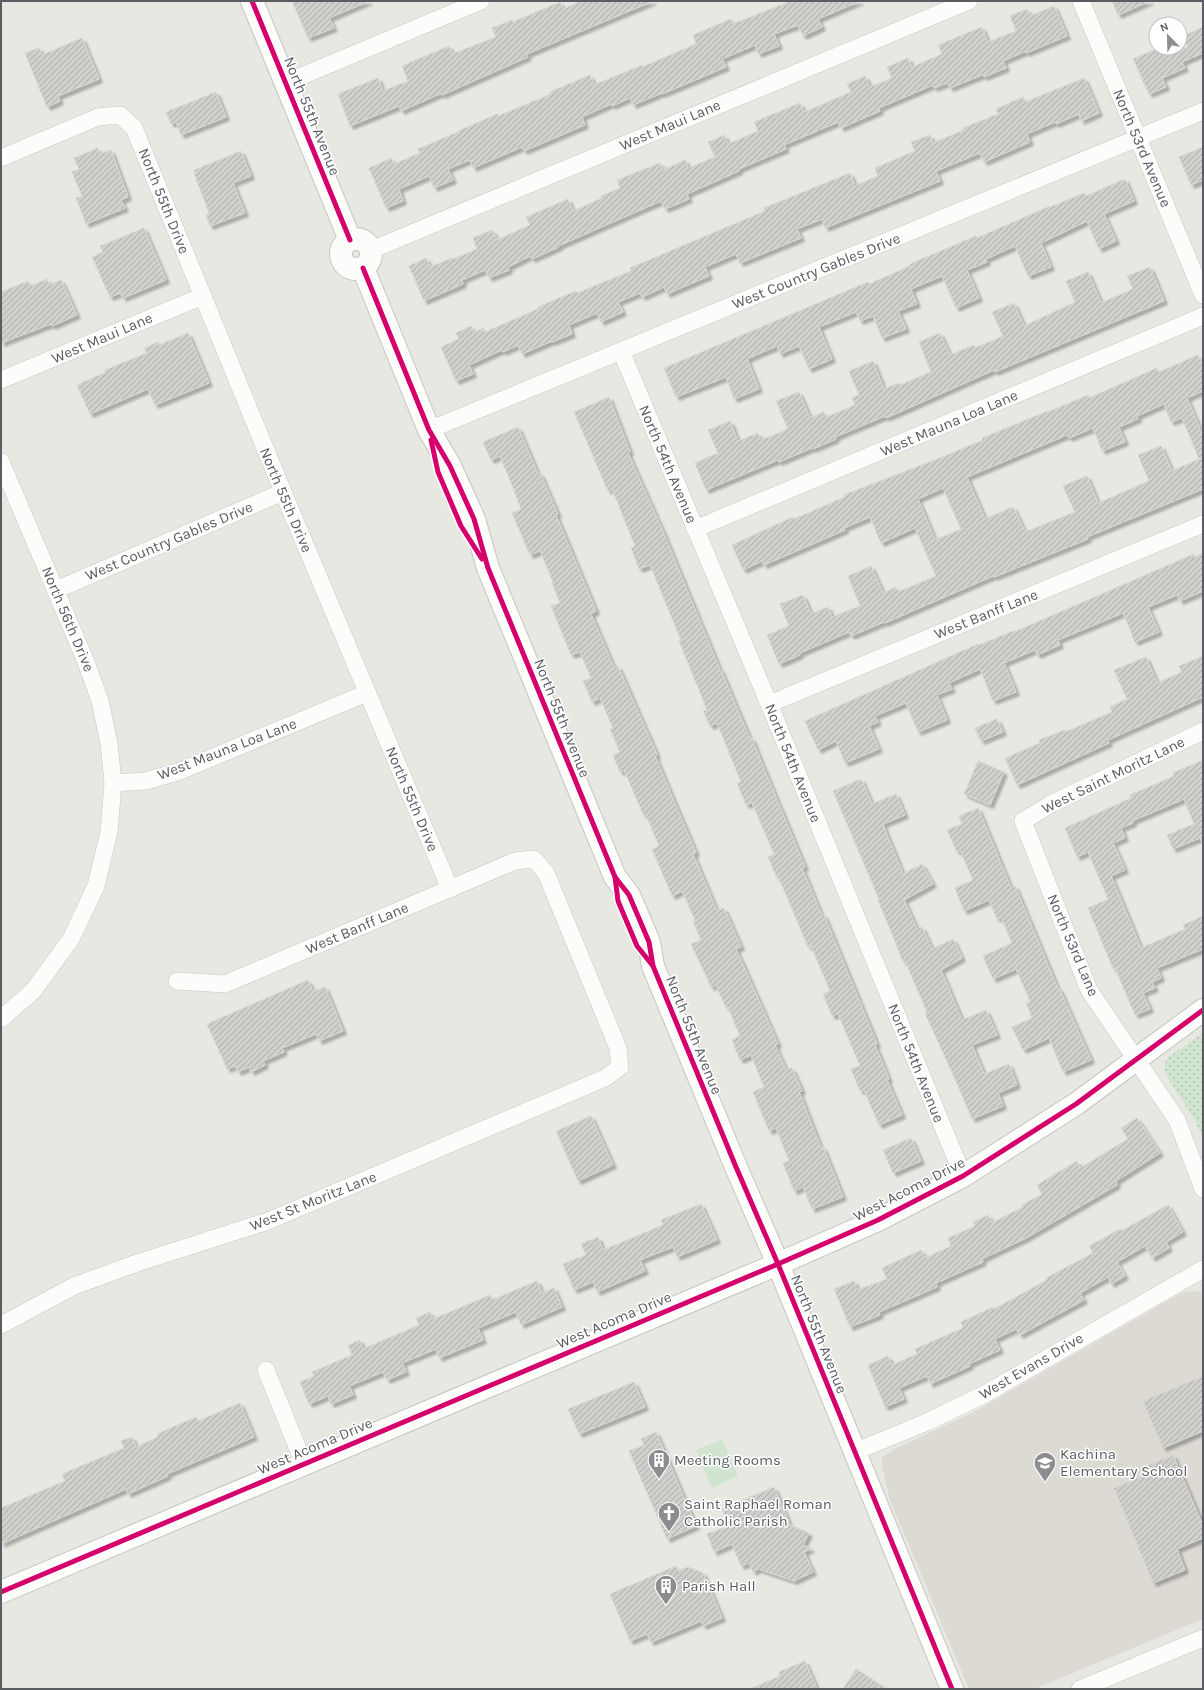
<svg xmlns="http://www.w3.org/2000/svg" width="1204" height="1690" font-family="Karla,sans-serif">
<style>
.education{fill:#dcdad3}
.grass{fill:#d1e4d0}
.park{fill:url(#park-dots)}
.building{fill:url(#building-hatch);stroke:#d8d6d2;fill-rule:evenodd;filter:url(#shadow)}
.lines{fill:none;stroke-linecap:round;stroke-linejoin:round}
.street-casing{stroke:#c5c5c5;stroke-width:18}
.secondary-casing{stroke:#c4c5c3;stroke-width:24}
.street{stroke:#fcfcfb;stroke-width:17}
.secondary{stroke:#fcfcfb;stroke-width:22}
.cycleway-casing{stroke:#fff;stroke-width:8}
.cycleway{stroke:#d6006c;stroke-width:5}
.labels{text-anchor:middle;stroke-width:3;stroke-linejoin:round;paint-order:stroke}
.street-label{font-size:15px;fill:#595c60;stroke:#fff}
.poi-label{font-size:15px;fill:#595c60;stroke:#fff;text-anchor:start}
</style>
<defs>
<pattern id="park-dots" width="8" height="8" patternUnits="userSpaceOnUse"><rect width="8" height="8" fill="#d1e4d0"/><path d="M2 2h.1M6 6h.1" fill="none" stroke="#adbcac" stroke-width="1.8" stroke-linecap="round"/></pattern>
<pattern id="building-hatch" width="6" height="6" patternUnits="userSpaceOnUse"><rect width="6" height="6" fill="#cfcfcc"/><path d="M-1 1l2-2M0 6l6-6M5 7l2-2" fill="none" stroke="#ababa9"/></pattern>
<filter id="shadow"><feDropShadow dx="3.5" dy="3.5" stdDeviation="1" flood-color="#0004"/></filter>
</defs>
<rect width="100%" height="100%" fill="#e8e8e3"/>
<polygon class="education" points="1203,1291 1203,1619 1034,1689 969,1689 890,1500 882,1465 882,1457 895,1449 972,1413 1178,1295 1185,1292"/>
<polygon class="grass" points="722,1439 738,1476 712,1488 696,1450"/>
<path class="park" d="M1203 1033V1139L1194 1118 1166 1075C1163 1068 1164 1063 1169 1057Z"/>
<g class="building">
<polygon points="292,1 369,1 329,18 334,28 308,38"/>
<polygon points="581,1 653,1 527,54 528,57 442,95 442,93 401,111 399,106 350,126 338,94 378,78 383,91 408,81 402,66 449,46 452,54 496,37 492,28 512,20 513,22 560,2 563,9"/>
<polygon points="791,1 860,1 818,19 822,27 803,36 798,25 774,34 779,46 758,54 755,45 722,59 726,67 662,94 662,93 633,105 630,98 612,106 611,104 582,117 585,125 524,151 522,147 473,168 470,160 448,169 453,180 434,188 429,176 399,189 403,201 386,208 369,168 391,158 394,164 420,153 418,149 458,132 458,131 497,114 498,116 551,94 550,92 590,75 594,85 642,65 642,67 696,44 693,35 731,19 733,24"/>
<polygon points="1112,1 1150,1 1118,15"/>
<polygon points="1054,6 1067,36 1026,53 1026,51 1003,61 1006,68 984,77 982,75 950,88 947,83 934,88 933,85 879,108 880,111 841,128 838,122 784,145 786,149 739,169 739,171 687,194 689,199 665,209 661,201 558,246 559,247 532,259 530,256 508,267 509,270 489,278 485,270 462,280 463,284 424,301 409,266 426,258 430,267 452,258 453,259 477,249 473,238 492,230 497,240 530,225 526,217 568,199 573,211 602,198 601,196 620,188 617,180 660,163 663,170 685,160 688,168 715,157 708,142 724,135 728,144 758,131 754,122 800,103 804,112 821,105 851,92 847,84 865,76 870,87 892,78 887,67 908,58 912,67 942,54 938,45 982,27 988,42 1016,31 1010,16 1027,9 1030,16"/>
<polygon points="1203,27 1203,53 1182,62 1185,68 1162,78 1166,87 1149,94 1133,59 1159,48 1188,48 1183,36"/>
<polygon points="82,38 99,79 58,96 60,101 47,107 25,53 39,48 42,55"/>
<polygon points="1084,78 1099,113 1081,121 1079,114 1056,124 1055,122 1027,134 1030,142 984,162 980,153 936,171 940,181 825,228 822,219 797,229 801,238 740,263 736,254 705,267 709,276 667,294 664,287 642,297 640,293 618,302 623,312 601,322 597,313 569,325 572,334 552,342 552,341 522,354 518,345 503,352 502,350 469,365 473,374 456,381 441,347 459,339 456,333 471,326 474,333 483,328 485,332 538,309 538,307 576,291 577,293 631,271 630,268 765,211 764,208 850,173 855,186 878,176 875,168 915,151 911,142 930,135 933,143 964,130 963,128 998,114 996,109 1023,97 1025,102"/>
<polygon points="216,92 226,117 181,135 176,122 171,124 166,112"/>
<polygon points="1203,147 1203,180 1191,185 1179,157"/>
<polygon points="98,148 100,154 111,150 128,197 121,200 125,208 86,224 76,198 82,196 72,172 79,169 74,158"/>
<polygon points="241,151 251,176 233,183 245,213 210,226 206,215 209,213 194,173 196,173 194,170"/>
<polygon points="1125,179 1134,201 1104,214 1116,241 1099,249 1087,221 1041,243 1051,267 1028,276 1015,246 986,259 987,262 967,270 979,298 956,308 942,276 911,289 917,304 898,311 906,329 882,338 873,316 860,321 856,312 819,327 832,359 809,369 799,346 780,354 777,346 747,359 759,389 734,399 726,377 676,397 664,368 868,282 869,284 910,266 910,264 976,236 977,238 1050,206 1050,207 1084,193 1086,196"/>
<polygon points="144,228 166,280 123,298 120,293 110,297 92,257 103,252 100,246"/>
<polygon points="1150,267 1164,301 995,372 994,370 886,418 885,416 835,437 836,439 813,449 812,448 779,462 778,460 706,490 695,463 718,453 708,430 730,421 738,441 758,433 761,440 788,429 776,401 799,392 810,418 824,412 826,417 855,405 852,398 859,395 849,371 873,361 884,389 899,383 900,385 931,372 919,342 940,333 950,355 974,345 975,348 1003,336 992,312 1014,303 1024,326 1075,302 1066,281 1088,272 1101,303 1133,289 1127,276"/>
<polygon points="47,279 49,285 61,280 77,315 52,326 51,324 1,343 1,292 28,281 30,286"/>
<polygon points="188,333 209,383 155,405 148,389 90,414 77,385 106,372 105,370 147,353 144,348 158,342 159,345"/>
<path d="M1198 355 1203 366V391L1187 398 1203 436V489L1087 537 1088 539 994 577 993 576 885 623 884 622 851 636 849 632 800 653V655L779 664 767 635 789 626 780 604 803 595 811 614 828 607 832 617 860 606 848 576 871 566 883 593 896 587 898 592 936 576 915 528 881 543 870 517 844 528 845 530 764 565 762 561 743 570 732 545 793 517 794 519 845 497 844 495 867 486 940 458 983 440 982 438 1048 411V412L1088 395 1089 398 1157 368 1159 372ZM1164 404 1171 422 1182 418 1199 459 1172 471 1161 446 1138 455 1149 481 1098 503 1087 476 1063 486 1075 512 1025 532 1013 507 985 519 967 477 1067 435 1069 438 1093 428 1102 451 1125 442 1119 427 1138 419 1137 416ZM943 488 961 529 935 540 918 499Z"/>
<polygon points="609,397 630,452 628,453 664,534 720,670 721,670 750,739 752,738 760,759 805,867 802,868 822,916 824,915 877,1044 875,1045 889,1079 887,1080 902,1115 879,1125 864,1090 860,1091 851,1069 860,1066 838,1014 832,1016 823,994 830,991 811,946 808,947 779,878 777,878 768,857 774,854 752,803 746,805 737,783 741,782 717,723 710,726 703,711 707,710 679,641 681,640 650,565 639,569 631,548 635,546 612,489 608,491 574,412"/>
<polygon points="518,427 538,474 540,473 558,514 556,515 596,611 591,614 614,668 618,666 657,755 655,756 696,853 693,854 717,911 724,908 741,947 736,949 778,1044 775,1045 786,1070 792,1068 802,1091 799,1092 821,1148 823,1147 843,1197 812,1209 803,1187 794,1191 783,1163 789,1161 776,1128 769,1131 753,1092 764,1087 751,1055 740,1060 732,1040 740,1036 728,1007 726,1008 716,985 711,987 691,944 701,940 693,921 695,920 682,891 672,896 652,849 659,846 646,815 644,816 624,770 620,772 613,755 620,752 610,729 613,728 600,698 592,702 583,681 591,678 580,652 571,655 551,606 560,603 552,583 553,582 540,551 530,555 512,513 521,509 512,485 500,456 491,460 483,442"/>
<polygon points="1203,553 1203,591 1180,601 1177,595 1148,607 1159,632 1135,642 1123,613 1058,640 1060,645 1037,655 1035,650 1004,663 1016,692 993,701 980,669 949,683 952,689 937,695 947,720 918,732 906,703 875,716 878,722 869,726 879,749 845,763 836,741 818,750 805,721 978,644 979,645 1013,631 1014,632 1194,554 1195,557"/>
<polygon points="1203,656 1203,697 1108,740 1109,743 1017,785 1005,758 1040,743 1039,740 1065,730 1065,732 1112,712 1110,707 1127,699 1114,670 1146,657 1157,683 1182,672 1179,666"/>
<polygon points="997,719 1003,732 981,741 975,728"/>
<polygon points="1203,760 1203,844 1200,838 1173,849 1167,835 1194,824 1184,799 1132,821 1133,823 1121,828 1125,838 1113,843 1125,870 1111,876 1141,948 1185,929 1183,925 1203,916 1203,949 1157,968 1161,978 1152,982 1155,988 1143,993 1150,1009 1135,1015 1115,968 1113,969 1088,908 1108,899 1088,852 1077,857 1065,828 1131,798 1130,795 1174,776 1173,773"/>
<polygon points="978,761 1004,772 990,805 964,794"/>
<polygon points="861,779 872,804 896,794 905,815 883,824 887,835 903,874 922,864 933,884 904,900 917,929 922,927 932,949 953,939 962,958 941,970 962,1020 986,1010 997,1035 972,1045 984,1074 1009,1064 1017,1085 998,1093 1003,1106 972,1119 955,1079 925,1013 927,1012 905,961 903,962 894,939 878,900 879,899 833,791"/>
<polygon points="978,808 1011,888 1015,886 1058,989 1059,988 1091,1060 1063,1072 1049,1038 1023,1050 1012,1027 1032,1018 1026,1003 1030,1001 1016,969 993,979 983,956 1012,943 1001,917 997,919 989,900 964,911 955,888 973,880 960,850 957,852 947,830 962,824 959,816"/>
<polygon points="308,980 313,992 325,987 343,1031 319,1041 316,1034 282,1048 284,1052 263,1061 265,1065 251,1072 249,1067 238,1072 235,1066 227,1069 207,1024"/>
<polygon points="591,1116 613,1165 578,1181 556,1131"/>
<polygon points="1137,1118 1160,1153 1116,1181 1117,1185 1026,1238 982,1259 983,1262 936,1283 937,1287 879,1312 880,1315 850,1327 834,1289 854,1281 857,1290 887,1279 882,1268 921,1250 925,1258 951,1246 948,1238 975,1226 973,1222 988,1215 992,1223 1023,1207 1022,1205 1042,1194 1037,1185 1077,1161 1080,1168 1128,1139 1121,1128"/>
<polygon points="911,1138 921,1161 893,1173 883,1150"/>
<polygon points="701,1204 717,1240 677,1257 673,1247 640,1260 645,1271 597,1292 593,1282 574,1290 563,1264 586,1255 581,1244 598,1237 603,1250 663,1225 661,1220"/>
<polygon points="1168,1205 1183,1232 1166,1242 1169,1248 1152,1258 1145,1246 1117,1262 1125,1276 1111,1284 1108,1277 1080,1293 1084,1300 1020,1335 1016,1329 995,1339 1000,1350 969,1364 970,1366 930,1384 927,1376 899,1388 904,1399 885,1407 868,1365 888,1356 892,1365 917,1354 915,1349 963,1328 961,1322 993,1307 994,1309 1047,1280 1046,1278 1093,1253 1089,1246 1120,1229 1121,1231"/>
<polygon points="537,1281 542,1293 554,1288 562,1307 521,1325 516,1312 478,1328 483,1340 439,1358 436,1349 402,1363 406,1372 387,1380 383,1372 349,1386 353,1395 331,1404 328,1396 309,1404 300,1382 314,1376 312,1372 352,1355 348,1345 360,1340 363,1349 419,1325 416,1318 430,1312 433,1319 490,1295 492,1300"/>
<polygon points="1203,1376 1203,1431 1163,1448 1143,1401"/>
<polygon points="634,1382 645,1407 579,1434 568,1409"/>
<polygon points="240,1403 254,1437 167,1474 168,1476 128,1494 126,1489 1,1544 1,1508 65,1481 62,1474 124,1448 121,1441 132,1437 136,1447 158,1437 157,1434 196,1417 198,1421"/>
<polygon points="656,1432 696,1526 667,1539 629,1451 644,1445 641,1439"/>
<polygon points="1173,1455 1203,1526 1203,1538 1177,1549 1185,1570 1153,1583 1114,1488 1145,1475 1142,1468"/>
<polygon points="774,1487 790,1525 809,1533 803,1545 811,1549 804,1552 813,1572 794,1581 758,1569 753,1572 749,1563 741,1566 732,1544 714,1552 707,1534 729,1526 722,1509"/>
<polygon points="676,1566 678,1571 688,1567 703,1573 722,1618 703,1626 701,1621 651,1642 647,1634 630,1641 610,1594"/>
<polygon points="805,1661 817,1689 750,1689 780,1676 779,1672"/>
<polygon points="856,1669 887,1689 843,1689"/>
</g>
<g class="lines">
<g class="street-casing">
<g id="street">
<polyline points="1081,1 1203,295"/>
<polyline points="285,83 481,1"/>
<polyline points="1,158 98,117 120,115 134,128 283,492 450,889"/>
<polyline points="371,250 969,1"/>
<polyline points="621,351 769,704 963,1176"/>
<polyline points="1,380 203,296"/>
<polyline points="429,430 1203,111"/>
<polyline points="1,462 86,662 100,701 109,743 113,783 109,832 96,886 71,939 33,991 1,1019"/>
<polyline points="695,529 1203,316"/>
<polyline points="56,590 283,492"/>
<polyline points="769,704 1203,524"/>
<polyline points="1203,731 1051,804 1023,821 1089,990 1177,1120 1203,1189"/>
<polyline points="113,783 146,781 180,771 367,693"/>
<polyline points="1,1325 74,1286 137,1263 268,1221 605,1078 620,1067 618,1048 546,873 534,859 515,861 225,984 177,981"/>
<polyline points="266,1370 304,1464"/>
<polyline points="854,1452 927,1422 983,1395 1203,1269"/>
<polyline points="1080,1689 1203,1638"/>
</g>
</g>
<g class="secondary-casing">
<g id="secondary">
<polyline points="252,1 350,240"/>
<circle cx="356" cy="254" r="15"/>
<polyline points="363,268 429,430 450,466 474,519 488,568 615,877 629,895 649,942 653,966 736,1167 778,1264 952,1689"/>
<polyline points="1,1592 778,1264 878,1220 963,1176 1076,1104 1203,1010"/>
</g>
</g>
<use href="#street" class="street"/>
<use href="#secondary" class="secondary"/>
<g class="cycleway-casing">
<g id="cycleway">
<polyline points="252,1 350,240"/>
<polyline points="363,268 429,430 450,466 474,519 488,568 615,877 629,895 649,942 653,966 736,1167 778,1264 952,1689"/>
<polyline points="431,440 438,472 461,526 482,559"/>
<polyline points="615,877 618,901 637,946 653,966"/>
<polyline points="1,1592 778,1264 878,1220 963,1176 1076,1104 1203,1010"/>
</g>
</g>
<use href="#cycleway" class="cycleway"/>
</g>
<defs>
<g id="building-pin" transform="scale(1.15)"><path d="M0 17L-7.5 6A9.5 9.5 0 1 1 7.5 6Z" fill="#8b8d8e" stroke="#fff"/><path d="M-4-6H4V6H1V3H-1V6H-4ZM-2.5-4.3h1.7v1.8h-1.7ZM.8-4.3h1.7v1.8H.8ZM-2.5-1h1.7V.8h-1.7ZM.8-1h1.7V.8H.8Z" fill="#fff"/></g>
<g id="school-pin" transform="scale(1.15)"><path d="M0 17L-7.5 6A9.5 9.5 0 1 1 7.5 6Z" fill="#8b8d8e" stroke="#fff"/><path d="M0-5L7-2L0 1L-7-2ZM-4 1L0 2.5L4 1V4Q0 6-4 4Z" fill="#fff"/></g>
<g id="church-pin" transform="scale(1.15)"><path d="M0 17L-7.5 6A9.5 9.5 0 1 1 7.5 6Z" fill="#8b8d8e" stroke="#fff"/><path d="M-1.2-6h2.4v3.5h3.3v2.4h-3.3V6h-2.4V-.1h-3.3v-2.4h3.3Z" fill="#fff"/></g>
</defs>
<g fill-rule="evenodd">
<use href="#building-pin" x="659" y="1460"/>
<use href="#school-pin" x="1045" y="1463"/>
<use href="#church-pin" x="669" y="1513"/>
<use href="#building-pin" x="666" y="1586"/>
</g>
<g class="labels">
<g class="street-label">
<text transform="translate(312 116) rotate(68)" y="5">North 55th Avenue</text>
<text transform="translate(670 125) rotate(-23)" y="5">West Maui Lane</text>
<text transform="translate(1142 148) rotate(67)" y="5">North 53rd Avenue</text>
<text transform="translate(164 201) rotate(68)" y="5">North 55th Drive</text>
<text transform="translate(816 271) rotate(-22)" y="5">West Country Gables Drive</text>
<text transform="translate(102 338) rotate(-23)" y="5">West Maui Lane</text>
<text transform="translate(949 423) rotate(-23)" y="5">West Mauna Loa Lane</text>
<text transform="translate(668 464) rotate(67)" y="5">North 54th Avenue</text>
<text transform="translate(286 500) rotate(67)" y="5">North 55th Drive</text>
<text transform="translate(169 541) rotate(-23)" y="5">West Country Gables Drive</text>
<text transform="translate(986 614) rotate(-22)" y="5">West Banff Lane</text>
<text transform="translate(68 619) rotate(67)" y="5">North 56th Drive</text>
<text transform="translate(562 718) rotate(68)" y="5">North 55th Avenue</text>
<text transform="translate(227 749) rotate(-21)" y="5">West Mauna Loa Lane</text>
<text transform="translate(793 763) rotate(68)" y="5">North 54th Avenue</text>
<text transform="translate(1113 775) rotate(-26)" y="5">West Saint Moritz Lane</text>
<text transform="translate(412 799) rotate(67)" y="5">North 55th Drive</text>
<text transform="translate(357 928) rotate(-23)" y="5">West Banff Lane</text>
<text transform="translate(1073 945) rotate(67)" y="5">North 53rd Lane</text>
<text transform="translate(694 1035) rotate(68)" y="5">North 55th Avenue</text>
<text transform="translate(916 1063) rotate(68)" y="5">North 54th Avenue</text>
<text transform="translate(909 1189) rotate(-27)" y="5">West Acoma Drive</text>
<text transform="translate(313 1201) rotate(-22)" y="5">West St Moritz Lane</text>
<text transform="translate(614 1320) rotate(-23)" y="5">West Acoma Drive</text>
<text transform="translate(819 1334) rotate(68)" y="5">North 55th Avenue</text>
<text transform="translate(1031 1366) rotate(-30)" y="5">West Evans Drive</text>
<text transform="translate(315 1446) rotate(-23)" y="5">West Acoma Drive</text>
</g>
<g class="poi-label">
<text x="1060" y="1459">Kachina<tspan x="1060" dy="17">Elementary School</tspan></text>
<text x="674" y="1465">Meeting Rooms</text>
<text x="684" y="1509">Saint Raphael Roman<tspan x="684" dy="17">Catholic Parish</tspan></text>
<text x="682" y="1591">Parish Hall</text>
</g>
</g>
<rect width="1204" height="1690" fill="none" stroke="#595c60" stroke-width="4"/>
<g transform="translate(1168 36) rotate(337)"><circle r="19" fill="#ffffff" stroke="#bdbebf"/>
<path d="M0-3L7 15L0 10L-7 15Z" fill="#8b8d8e"/>
<text y="-6" font-size="11" font-weight="bold" text-anchor="middle" fill="#595c60">N</text>
</g>
</svg>
